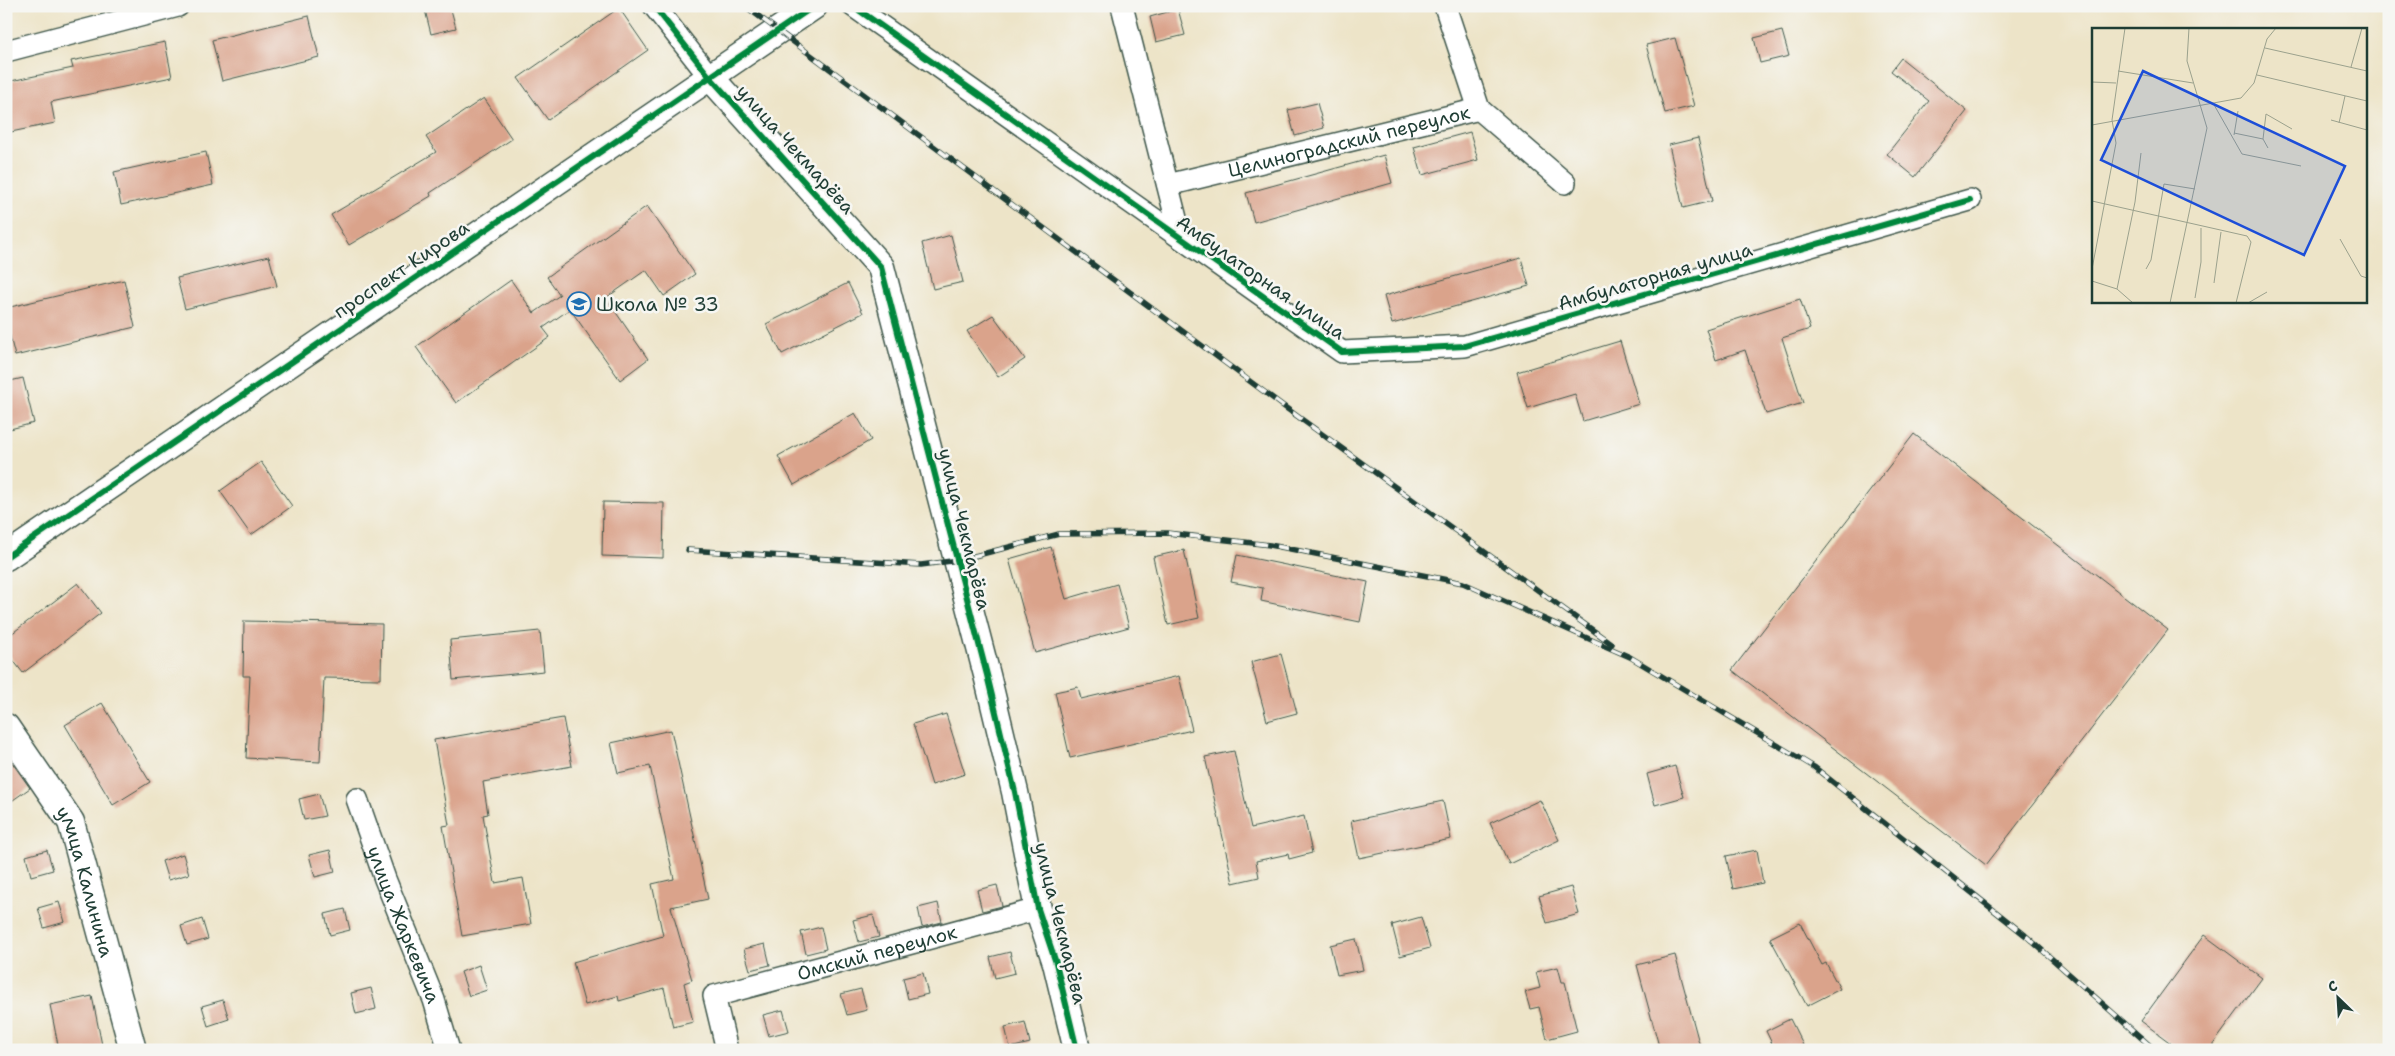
<svg xmlns="http://www.w3.org/2000/svg" width="2395" height="1056" font-family="'Shantell Sans',sans-serif">
<style>
.building{fill:#daa38b}
.lines{fill:none;stroke-linecap:round;stroke-linejoin:round}
.minor-casing{stroke:#3e564a;stroke-width:24}
.tertiary-casing{stroke:#3e564a;stroke-width:29}
.minor{stroke:#fff;stroke-width:21}
.tertiary{stroke:#fff;stroke-width:26}
.rail-casing{stroke:#1f3d34;stroke-width:5.5}
.rail{stroke:#f6f6f2;stroke-width:4;stroke-dasharray:11;stroke-linecap:butt}
.cycleway-casing{stroke:#f6f6f2;stroke-width:9}
.cycleway{stroke:#00873e;stroke-width:6}
.labels{text-anchor:middle;stroke-width:5;stroke-linejoin:round;paint-order:stroke}
.street-label{font-size:19px;fill:#1f3d34;stroke:#f6f6f2}
.poi-label{font-size:19px;fill:#1f3d34;stroke:#f6f6f2;text-anchor:start}
.inset-road{fill:none;stroke:#9ba18d;stroke-width:1}
.view{fill:#1d4ed8;fill-opacity:0.15;stroke:#1d4ed8;stroke-width:2.5}
.inset-edge{fill:none;stroke:#1f3d34;stroke-width:2.5}
</style>
<rect width="100%" height="100%" fill="#f6f6f2"/>
<filter id="ink" filterUnits="userSpaceOnUse"><feTurbulence type="fractalNoise" baseFrequency=".02" numOctaves="2"/><feDisplacementMap in="SourceGraphic" scale="10" xChannelSelector="R" yChannelSelector="G"/><feConvolveMatrix kernelMatrix="1 2 1 2 8 2 1 2 1" color-interpolation-filters="sRGB"/></filter>
<filter id="wash" filterUnits="userSpaceOnUse"><feTurbulence type="fractalNoise" baseFrequency=".0096" numOctaves="4" result="noise"/><feDisplacementMap in="SourceGraphic" scale="20" xChannelSelector="R" yChannelSelector="G"/><feGaussianBlur stdDeviation="1.12" result="paint"/><feColorMatrix in="noise" values="0 0 0 0 0 0 0 0 0 0 0 0 0 0 0 0 0 1.4 0 .05"/><feComposite in="paint" operator="in"/></filter>
<g filter="url(#wash)">
<rect width="100%" height="100%" fill="#ede4c8"/>
<g id="blocks">
<g class="building">
<polygon points="424,6 450,6 456,28 431,34"/>
<polygon points="619,8 648,50 548,120 518,78"/>
<polygon points="1178,9 1185,35 1156,42 1150,17"/>
<polygon points="309,16 319,57 222,81 212,40"/>
<polygon points="1782,31 1789,56 1760,63 1754,38"/>
<polygon points="1675,38 1694,106 1665,113 1646,45"/>
<polygon points="165,42 172,77 51,102 55,123 6,133 6,82 73,68 71,61"/>
<polygon points="1901,58 1967,111 1915,177 1887,154 1929,101 1891,71"/>
<polygon points="484,98 512,139 430,193 431,196 349,245 331,215 436,152 426,137"/>
<polygon points="1317,103 1324,128 1295,136 1288,110"/>
<polygon points="1470,132 1478,160 1422,175 1414,147"/>
<polygon points="1698,138 1712,201 1683,208 1669,145"/>
<polygon points="206,152 213,185 121,205 114,172"/>
<polygon points="1384,155 1392,183 1254,222 1246,193"/>
<polygon points="647,206 695,274 664,296 646,270 606,298 648,359 620,380 570,309 543,328 550,337 456,403 416,347 511,280 534,313 560,295 547,277"/>
<polygon points="951,235 963,282 933,289 922,243"/>
<polygon points="269,256 277,286 185,309 177,278"/>
<polygon points="1521,258 1529,286 1392,324 1384,296"/>
<polygon points="124,280 135,327 15,356 6,321 6,308"/>
<polygon points="848,283 863,313 782,354 766,324"/>
<polygon points="1800,299 1810,329 1782,338 1803,403 1766,414 1745,350 1716,360 1706,329"/>
<polygon points="993,315 1025,359 998,377 967,331"/>
<polygon points="1620,341 1639,404 1583,421 1575,394 1528,408 1517,372"/>
<polygon points="23,378 34,423 6,430 6,382"/>
<polygon points="855,413 871,440 794,485 778,456"/>
<polygon points="1914,434 2168,630 1986,865 1732,670"/>
<polygon points="261,462 292,506 251,535 220,491"/>
<polygon points="603,502 664,503 663,558 602,556"/>
<polygon points="1051,547 1066,599 1117,584 1129,627 1035,653 1009,559"/>
<polygon points="1184,550 1199,618 1168,625 1153,557"/>
<polygon points="1237,555 1368,582 1360,622 1261,601 1263,588 1231,582"/>
<polygon points="78,583 101,613 23,673 6,651 6,638"/>
<polygon points="244,621 382,624 381,679 324,678 320,762 246,758 250,676 243,676"/>
<polygon points="540,631 544,671 453,680 450,640"/>
<polygon points="1281,654 1297,713 1267,721 1251,662"/>
<polygon points="1179,676 1192,730 1070,758 1055,692 1078,687 1081,699"/>
<polygon points="102,703 150,782 113,805 65,725"/>
<polygon points="946,714 965,774 932,785 913,724"/>
<polygon points="563,718 572,766 483,782 488,814 483,815 495,883 523,878 531,924 462,936 443,826 449,825 434,740"/>
<polygon points="671,730 708,899 671,907 692,980 684,983 693,1022 673,1027 664,988 619,1001 618,996 585,1005 573,962 663,936 652,884 674,879 650,766 618,773 611,743"/>
<polygon points="1234,751 1251,828 1304,816 1312,853 1289,859 1288,854 1256,861 1259,877 1233,883 1205,757"/>
<polygon points="6,754 30,788 6,805"/>
<polygon points="1675,766 1684,797 1655,805 1647,774"/>
<polygon points="319,794 325,816 304,820 299,799"/>
<polygon points="1540,800 1559,840 1509,864 1490,823"/>
<polygon points="1443,801 1451,839 1359,858 1351,821"/>
<polygon points="47,850 53,870 31,876 26,856"/>
<polygon points="330,850 335,872 315,877 309,855"/>
<polygon points="1757,850 1763,883 1733,889 1726,856"/>
<polygon points="183,854 189,874 168,880 162,861"/>
<polygon points="997,885 1002,906 982,911 977,890"/>
<polygon points="1571,887 1579,914 1547,923 1539,896"/>
<polygon points="59,902 65,922 44,928 38,908"/>
<polygon points="938,903 942,922 922,927 918,908"/>
<polygon points="345,909 350,930 330,935 325,914"/>
<polygon points="873,915 879,937 859,942 853,920"/>
<polygon points="1421,917 1430,948 1400,956 1392,925"/>
<polygon points="202,919 208,939 187,945 181,926"/>
<polygon points="1800,923 1822,965 1826,963 1840,989 1807,1006 1770,938"/>
<polygon points="821,927 826,949 806,954 801,932"/>
<polygon points="2204,935 2262,978 2209,1050 2180,1050 2141,1021"/>
<polygon points="1356,939 1363,970 1337,975 1330,945"/>
<polygon points="765,944 770,965 750,970 744,949"/>
<polygon points="1010,952 1015,973 995,978 990,957"/>
<polygon points="1675,955 1701,1050 1660,1050 1637,965"/>
<polygon points="479,965 487,990 469,996 461,972"/>
<polygon points="1558,967 1562,982 1565,982 1577,1031 1547,1039 1539,1007 1530,1009 1525,992 1540,988 1536,972"/>
<polygon points="923,973 928,994 908,999 903,978"/>
<polygon points="371,988 376,1009 356,1014 351,993"/>
<polygon points="861,989 867,1010 847,1015 841,994"/>
<polygon points="92,996 103,1050 59,1050 50,1005"/>
<polygon points="223,1000 229,1019 208,1026 202,1006"/>
<polygon points="783,1010 789,1031 769,1036 763,1015"/>
<polygon points="1790,1019 1803,1045 1794,1050 1775,1050 1766,1031"/>
<polygon points="1025,1022 1030,1043 1010,1048 1005,1027"/>
</g>
</g>
</g>
<g filter="url(#ink)">
<use href="#blocks" fill-opacity="0" stroke="#3e564a" stroke-width="1"/>
<g class="lines">
<g class="minor-casing">
<g id="minor">
<polyline points="654,6 709,76"/>
<polyline points="853,6 1342,352 1465,346 1970,200"/>
<polyline points="1122,6 1181,238"/>
<polyline points="1445,6 1479,109"/>
<polyline points="6,51 178,6"/>
<path id="s1" d="M1168 185 1479 109 1565 183"/>
<path id="s2" d="M357 799 385 879 434 1000 449 1050"/>
<path id="s3" d="M727 1050 714 996 1038 909"/>
</g>
</g>
<g class="tertiary-casing">
<g id="tertiary">
<polyline points="709,76 881,267 987,675 1015,792 1038,909 1056,963 1077,1050"/>
<polyline points="6,557 814,6"/>
<path id="s4" d="M6 727 71 822 133 1050"/>
</g>
</g>
<use href="#minor" class="minor"/>
<use href="#tertiary" class="tertiary"/>
<g class="rail-casing">
<g id="rail">
<polyline points="745,6 1286,408 1612,644"/>
<polyline points="688,550 921,565 959,560 1059,534 1167,533 1270,545 1463,583 1630,657 1814,767 2025,935 2155,1050"/>
</g>
</g>
<use href="#rail" class="rail"/>
<g class="cycleway-casing">
<g id="cycleway">
<polyline points="654,6 709,76 881,267 987,675 1015,792 1038,909 1056,963 1077,1050"/>
<polyline points="853,6 1342,352 1465,346 1970,200"/>
<polyline points="6,557 814,6"/>
</g>
</g>
<use href="#cycleway" class="cycleway"/>
</g>
</g>
<defs>
<g id="school-ring" transform="scale(1.25)"><circle r="9.5" fill="#f6f6f2" stroke="#1f6fb2" stroke-width="1.5"/><path d="M0-5L7-2L0 1L-7-2ZM-4 1L0 2.5L4 1V4Q0 6-4 4Z" fill="#1f6fb2"/></g>
</defs>
<g fill-rule="evenodd">
<use href="#school-ring" x="579" y="304"/>
</g>
<g class="labels">
<g class="street-label">
<text dy="7" stroke="none"><textPath href="#s1" startOffset="186">Целиноградский переулок</textPath></text>
<text transform="translate(796 149) rotate(48)" y="7">улица Чекмарёва</text>
<text transform="translate(401 269) rotate(-34)" y="7">проспект Кирова</text>
<text transform="translate(1655 276) rotate(-16)" y="7">Амбулаторная улица</text>
<text transform="translate(1261 277) rotate(35)" y="7">Амбулаторная улица</text>
<text transform="translate(965 529) rotate(76)" y="7">улица Чекмарёва</text>
<text dy="7" stroke="none"><textPath href="#s4" startOffset="176">улица Калинина</textPath></text>
<text transform="translate(1061 923) rotate(76)" y="7">улица Чекмарёва</text>
<text dy="7" stroke="none"><textPath href="#s2" startOffset="134">улица Жаркевича</textPath></text>
<text dy="7" stroke="none"><textPath href="#s3" startOffset="224">Омский переулок</textPath></text>
</g>
<g class="poi-label">
<text x="596" y="311">Школа № 33</text>
</g>
</g>
<g transform="translate(2092 28)">
<rect width="275" height="275" fill="#ede4c8"/>
<path class="inset-road" d="M173 20 275 43M259 39 270 0M26 43 101 55M165 47 275 73M0 54 24 55M121 75 150 126 209 138M239 92 275 102M247 95 253 68M0 97 149 70 162 55 175 11 184 0M142 105 171 111 176 120M142 107 146 83M171 111 174 86 200 101M0 173 155 208 159 214 144 275M248 211 269 248 275 250M0 241 24 115 20 92 33 0M54 241 59 232 72 156 103 161M0 253 25 261 41 275M122 255 129 204M25 261 43 174 49 125M103 270 109 234V200M78 275 115 100 95 33 97 0M156 275 175 264"/>
<path class="view" d="M51 43 253 138 212 227 9 132Z"/>
<rect width="275" height="275" class="inset-edge"/>
</g>
<rect width="2395" height="1056" fill="none" stroke="#f6f6f2" stroke-width="25"/>
<g transform="translate(2338 998) rotate(335)" stroke="#f6f6f2" stroke-width="4" paint-order="stroke">
<path d="M0-4L9 19L0 12L-9 19Z" fill="#1f3d34"/>
<text y="-8" font-size="14" font-weight="bold" text-anchor="middle" fill="#1f3d34">С</text>
</g>
</svg>
